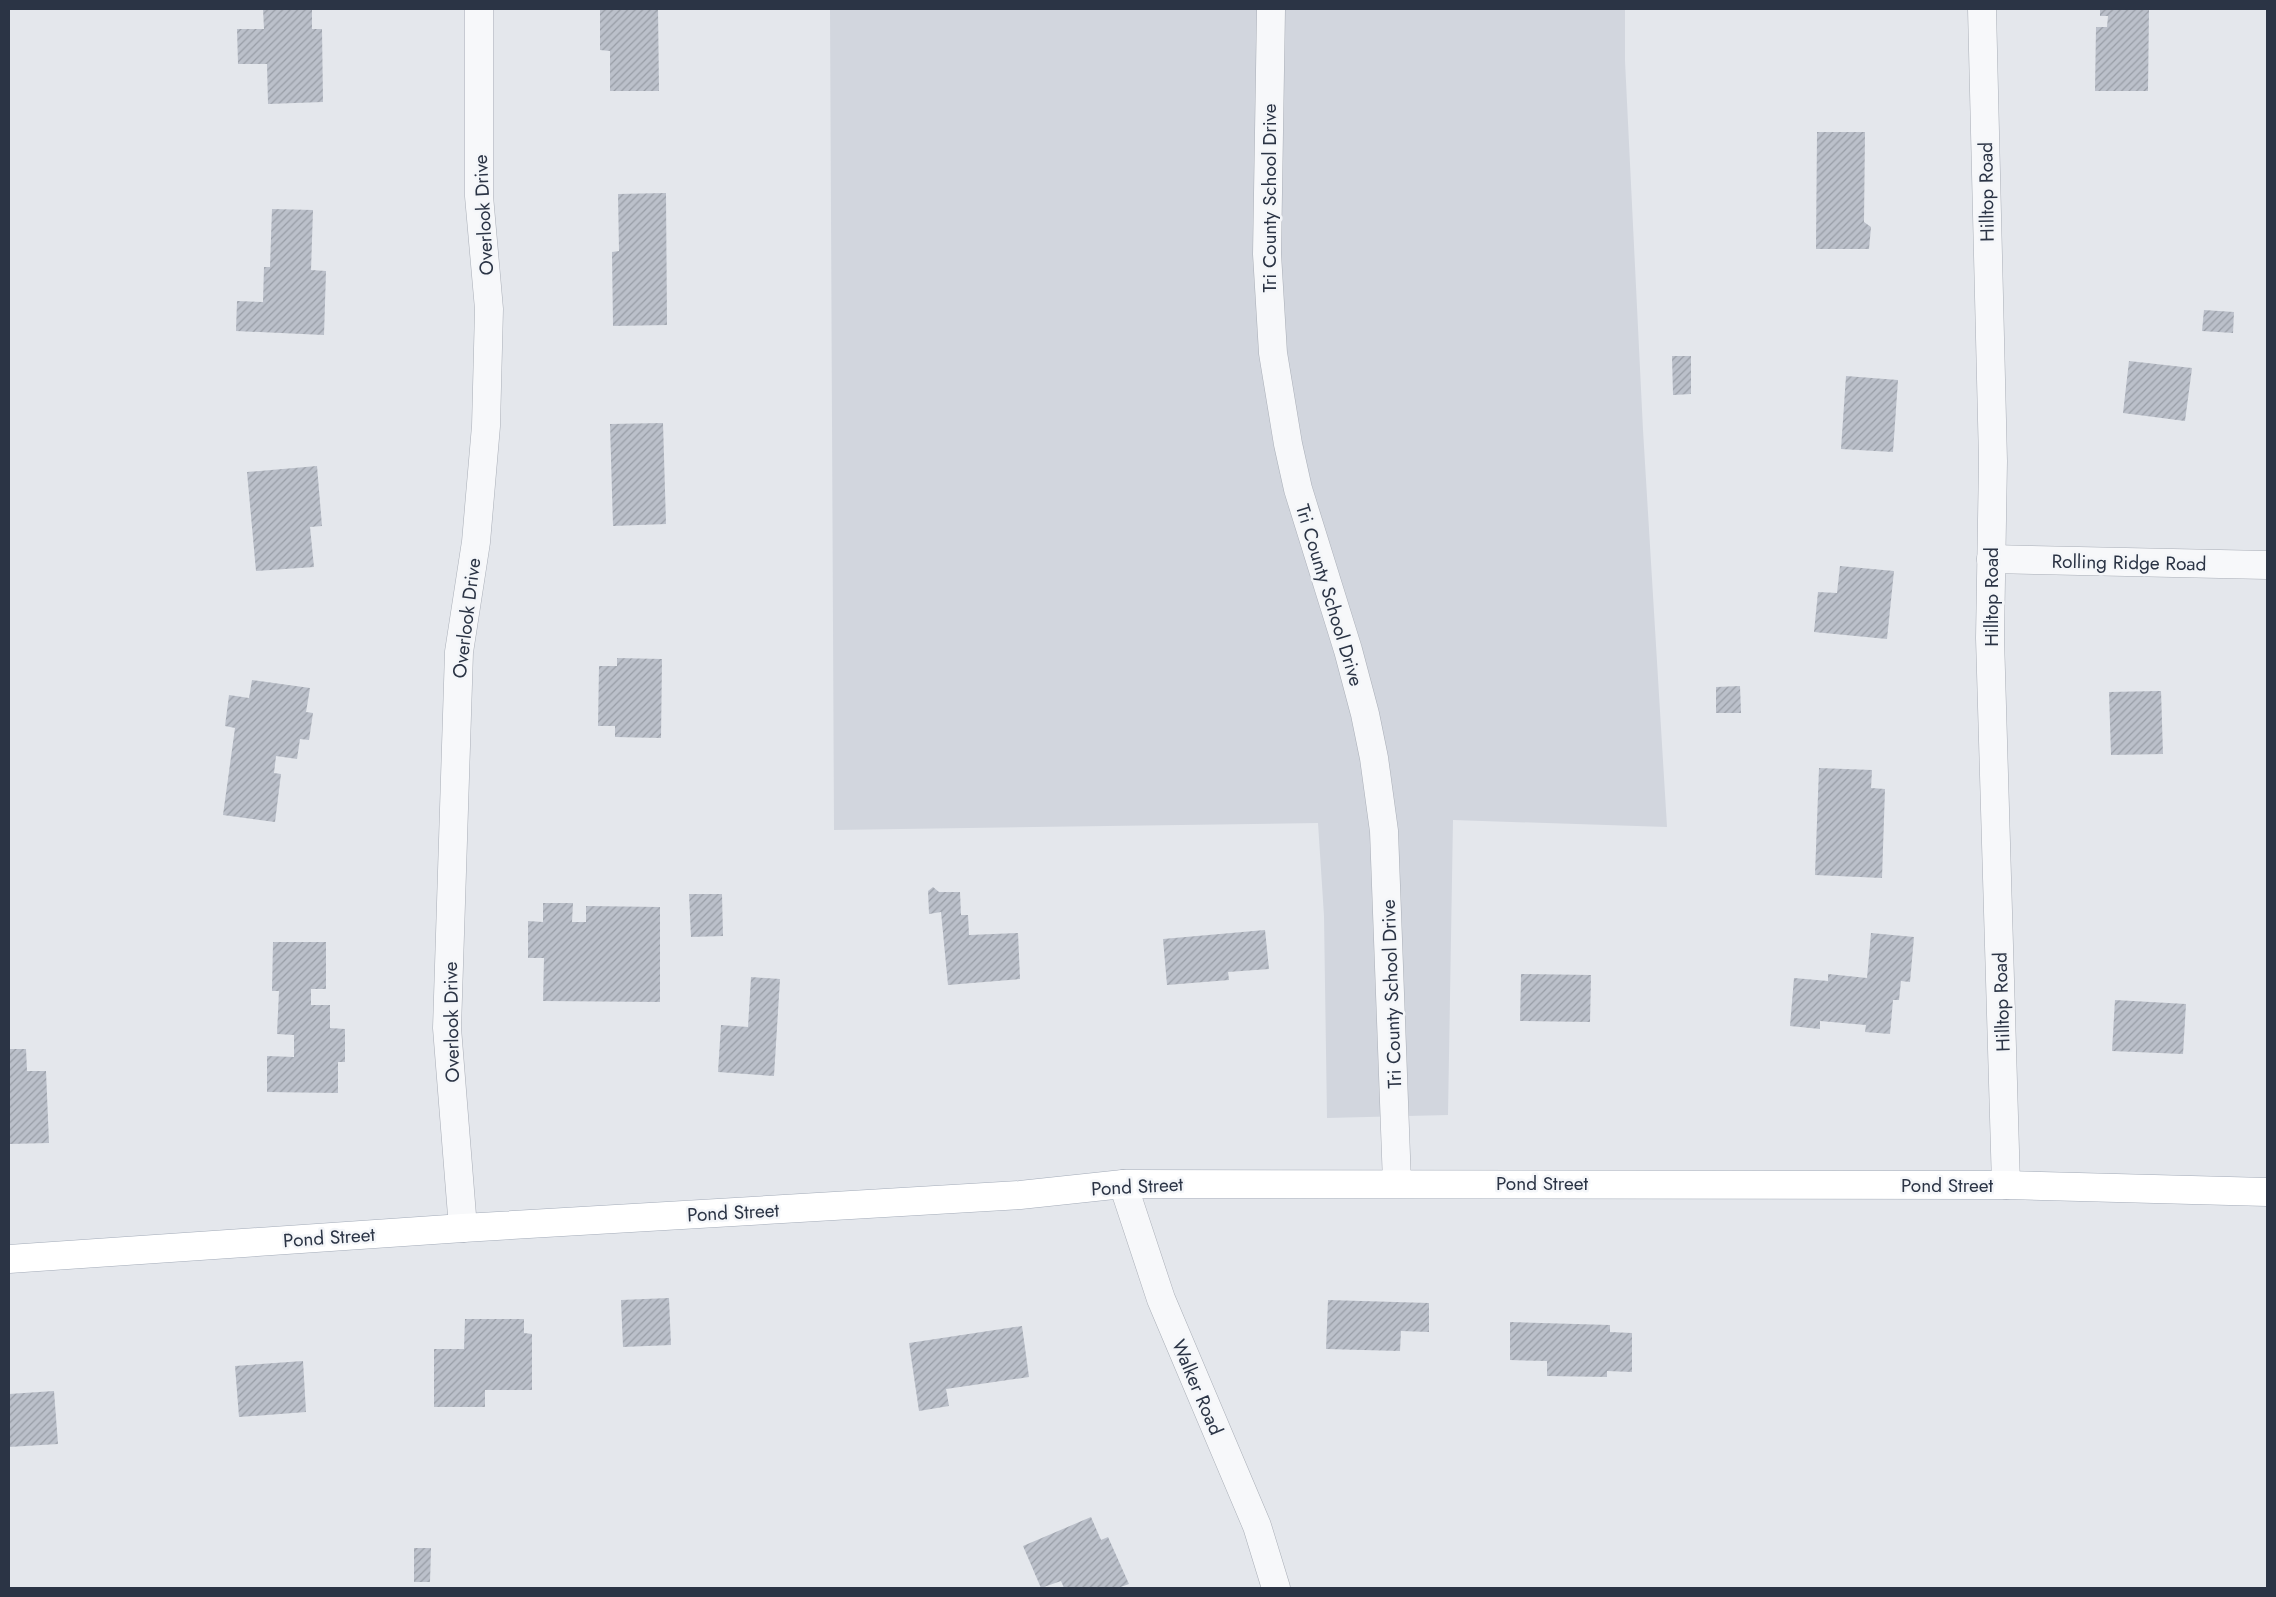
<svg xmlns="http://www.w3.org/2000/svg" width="2276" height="1597" font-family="Jost,sans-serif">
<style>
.built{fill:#d2d6de}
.building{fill:url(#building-hatch)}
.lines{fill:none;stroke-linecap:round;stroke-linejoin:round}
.minor-casing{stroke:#a9aeb7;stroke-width:29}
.major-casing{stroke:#a3abb8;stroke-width:29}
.minor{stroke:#f7f8fa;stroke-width:28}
.major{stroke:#fff;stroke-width:28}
.labels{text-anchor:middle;stroke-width:5;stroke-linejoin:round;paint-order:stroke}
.street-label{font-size:19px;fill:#2b3445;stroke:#f4f6f9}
</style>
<defs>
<pattern id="building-hatch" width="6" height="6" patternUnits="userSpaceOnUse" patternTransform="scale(1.25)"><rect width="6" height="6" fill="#bbc0ca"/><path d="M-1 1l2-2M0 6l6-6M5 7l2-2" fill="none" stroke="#989da6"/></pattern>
</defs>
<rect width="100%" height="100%" fill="#e4e7ec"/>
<polygon class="built" points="830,9 1625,9 1625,61 1643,430 1667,827 1453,820 1448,1115 1327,1118 1324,916 1318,823 834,830"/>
<g class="building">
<polygon points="263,9 312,9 312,29 322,29 323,102 268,104 267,64 238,64 237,29 264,29"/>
<polygon points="600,9 658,9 659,91 610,91 610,51 600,50"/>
<polygon points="2100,9 2149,9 2148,91 2095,91 2096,27 2107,27 2108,16 2100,16"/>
<polygon points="1817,132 1865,132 1864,222 1871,227 1869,249 1816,249"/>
<polygon points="666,193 667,325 613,326 612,252 619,251 618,194"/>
<polygon points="272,209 313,210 311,270 326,271 324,335 236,331 237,301 263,302 264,267 270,267"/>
<polygon points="2204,310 2234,312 2233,333 2202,331"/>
<polygon points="1672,356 1691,356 1691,394 1673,395"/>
<polygon points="2129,361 2192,368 2185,421 2123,413"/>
<polygon points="1846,376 1898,380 1893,452 1841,449"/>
<polygon points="663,423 666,524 613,526 610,424"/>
<polygon points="317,466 322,526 310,527 314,567 256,571 247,472"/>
<polygon points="1840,566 1894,571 1887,639 1814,632 1818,592 1837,593"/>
<polygon points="617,658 662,659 661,738 615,737 615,726 598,726 599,666 617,666"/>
<polygon points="252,680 310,688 306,712 313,713 309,740 300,739 297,759 276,756 274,773 281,774 275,822 223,815 235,728 225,726 229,695 249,698"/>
<polygon points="1740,686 1741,713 1716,713 1716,687"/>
<polygon points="2161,691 2163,754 2111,755 2109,692"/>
<polygon points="1819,768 1872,770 1871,788 1885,789 1882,878 1815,875"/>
<polygon points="933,887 939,892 960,892 961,915 968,915 969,935 1018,933 1020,979 948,985 941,912 929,914 928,891"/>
<polygon points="689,894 722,894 723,936 691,937"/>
<polygon points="543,903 573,903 572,922 586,922 586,906 660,907 660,1002 543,1001 544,958 528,958 528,921 543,922"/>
<polygon points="1265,930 1269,969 1228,972 1229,980 1167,985 1163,939"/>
<polygon points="1871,933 1914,937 1910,982 1901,981 1899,1000 1893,1000 1890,1034 1865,1032 1866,1025 1820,1021 1820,1029 1790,1026 1794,978 1828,981 1828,974 1867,978"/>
<polygon points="273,942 326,942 326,989 311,989 311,1005 330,1005 330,1028 345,1029 345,1062 338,1062 338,1093 267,1092 267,1056 294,1057 294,1035 277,1034 279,991 272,991"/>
<polygon points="1521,974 1591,975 1590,1022 1520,1021"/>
<polygon points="751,977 780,979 774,1076 718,1072 721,1025 748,1027"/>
<polygon points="2115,1000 2186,1004 2183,1054 2112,1051"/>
<polygon points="9,1049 26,1049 27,1071 46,1071 49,1143 9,1144"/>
<polygon points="669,1298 671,1345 623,1347 621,1300"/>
<polygon points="1328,1300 1429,1303 1429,1332 1401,1331 1400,1351 1326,1349"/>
<polygon points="465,1319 524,1319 524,1333 532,1334 532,1390 485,1390 485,1407 434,1407 434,1349 464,1349"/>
<polygon points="1510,1322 1610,1325 1610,1332 1632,1333 1632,1372 1607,1371 1607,1377 1547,1376 1547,1361 1510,1360"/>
<polygon points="1022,1326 1029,1377 946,1389 949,1406 919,1411 909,1343"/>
<polygon points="303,1361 306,1412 239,1417 235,1366"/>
<polygon points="54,1391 58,1444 9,1447 9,1394"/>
<polygon points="1091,1517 1101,1540 1108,1537 1129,1584 1118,1588 1064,1588 1061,1581 1041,1588 1023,1546"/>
<polygon points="414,1548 431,1548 430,1582 414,1582"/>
</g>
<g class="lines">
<g class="minor-casing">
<g id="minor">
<polyline points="1271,9 1267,254 1273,353 1288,444 1298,489 1348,650 1365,714 1374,758 1384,831 1397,1183"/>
<polyline points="1982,9 1993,461 1990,638 2006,1185"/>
<polyline points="1991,559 2267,565"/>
<polyline points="1123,1184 1161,1299 1257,1526 1276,1588"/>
<polyline points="463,1228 447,1028 459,652 476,542 486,426 489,309 479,196 479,9"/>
</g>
</g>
<g class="major-casing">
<polyline id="major" points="9,1259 463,1228 1020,1195 1123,1184 2006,1185 2267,1192"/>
</g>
<use href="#minor" class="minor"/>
<use href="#major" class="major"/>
</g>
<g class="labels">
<g class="street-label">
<text transform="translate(1986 192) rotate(-91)" y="7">Hilltop Road</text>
<text transform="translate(1269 198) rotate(-90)" y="7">Tri County School Drive</text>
<text transform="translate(483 215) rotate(-93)" y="7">Overlook Drive</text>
<text transform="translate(2129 562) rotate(1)" y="7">Rolling Ridge Road</text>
<text transform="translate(1330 595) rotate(73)" y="7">Tri County School Drive</text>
<text transform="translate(1991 597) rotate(-90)" y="7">Hilltop Road</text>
<text transform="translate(466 618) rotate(-83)" y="7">Overlook Drive</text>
<text transform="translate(1391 994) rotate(-92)" y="7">Tri County School Drive</text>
<text transform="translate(2001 1002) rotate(-92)" y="7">Hilltop Road</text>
<text transform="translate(451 1022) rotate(-91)" y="7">Overlook Drive</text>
<text x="1542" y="1190">Pond Street</text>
<text x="1947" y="1192">Pond Street</text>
<text transform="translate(1137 1186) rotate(-3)" y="7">Pond Street</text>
<text transform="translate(733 1212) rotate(-3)" y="7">Pond Street</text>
<text transform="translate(329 1237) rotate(-4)" y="7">Pond Street</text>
<text transform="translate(1198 1387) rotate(67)" y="7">Walker Road</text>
</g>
</g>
<rect width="2276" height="1597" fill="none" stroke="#2b3445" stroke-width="20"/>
</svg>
